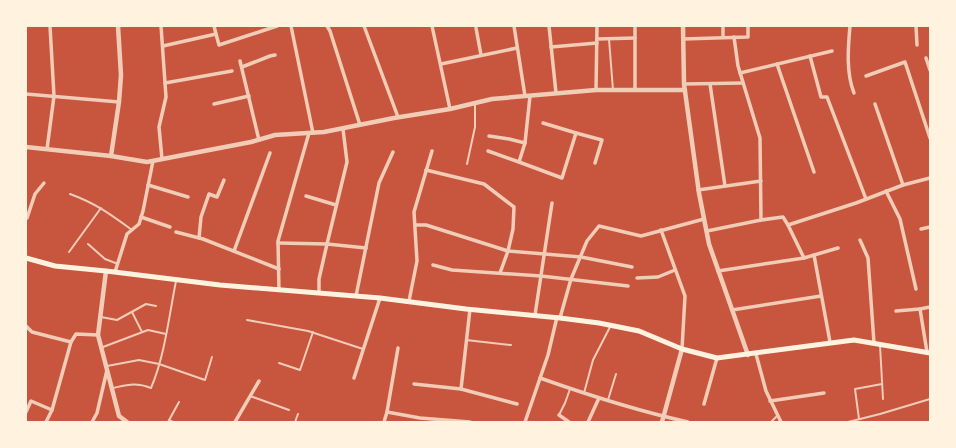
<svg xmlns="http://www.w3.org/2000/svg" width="956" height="448" font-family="Rubik,sans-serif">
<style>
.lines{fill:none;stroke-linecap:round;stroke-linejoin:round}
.service{stroke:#f1ccb7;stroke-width:2}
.minor{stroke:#f1ccb7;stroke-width:3.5}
.tertiary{stroke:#f1ccb7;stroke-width:4.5}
.secondary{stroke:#fff3e0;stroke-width:5}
</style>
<rect width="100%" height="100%" fill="#c8553d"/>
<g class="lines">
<g class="service">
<polyline points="609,39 613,90"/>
<polyline points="467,164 475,127 475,104"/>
<path d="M70 194C95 203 110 214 132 230"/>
<polyline points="88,244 105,259 118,264"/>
<polyline points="69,252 101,208"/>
<polyline points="132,312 142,332"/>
<polyline points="101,317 117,320 146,304 156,306"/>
<polyline points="247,320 308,331 363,349"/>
<polyline points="466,340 511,345"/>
<polyline points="880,345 883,399"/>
<polyline points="103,347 148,330 166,334"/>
<polyline points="279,363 300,370 313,332"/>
<polyline points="107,366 139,360 159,364 205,380 212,357"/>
<path d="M113 388C127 385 136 382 151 388 165 355 169 316 176 281"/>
<polyline points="584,393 593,360 610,327"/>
<polyline points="250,396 289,410"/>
<polyline points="608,400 616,374"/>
<polyline points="559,415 565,403 570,389"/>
<polyline points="859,419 855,389 882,384"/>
<polyline points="169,420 173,422"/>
<polyline points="168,422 179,402"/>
<polyline points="295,422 298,414"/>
<polyline points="771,422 778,415"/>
<polyline points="848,422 880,414 930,399"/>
</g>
<g class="minor">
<polyline points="161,26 166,97 159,127 162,159"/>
<polyline points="291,26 313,133"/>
<polyline points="327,26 330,31 360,125"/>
<polyline points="364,26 398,117"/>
<polyline points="432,26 450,109"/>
<polyline points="514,26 525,96"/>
<polyline points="549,26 556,93"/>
<polyline points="635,26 635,90"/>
<polyline points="723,26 723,37"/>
<path d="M850 26C848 48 846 73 854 93"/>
<polyline points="916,26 917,45"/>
<polyline points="476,28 481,55"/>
<polyline points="216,34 219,45 277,26"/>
<polyline points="597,39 635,38"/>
<polyline points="683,39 748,37 748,26"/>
<polyline points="163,46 216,34 214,26"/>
<polyline points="551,47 597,43"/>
<polyline points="810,56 821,97 827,97 866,199"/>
<polyline points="926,58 930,70"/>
<polyline points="240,61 259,140"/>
<polyline points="441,64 517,48"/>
<polyline points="777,64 814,172"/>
<polyline points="242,67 270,56 275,55"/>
<polyline points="740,73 832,51"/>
<polyline points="866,76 905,62 930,138"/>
<polyline points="165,83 232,71"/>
<polyline points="684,84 743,83"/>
<polyline points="710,84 725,186"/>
<polyline points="596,90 597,26"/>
<polyline points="26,94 119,102"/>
<polyline points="214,104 249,96"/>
<polyline points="875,104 903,185"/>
<polyline points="576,133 602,140 595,163"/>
<polyline points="489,136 509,139 525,143"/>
<polyline points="47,149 54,96 50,26"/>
<polyline points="488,151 519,162 525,143 530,96"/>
<polyline points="519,162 562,178 576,133 543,123"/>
<polyline points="426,170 484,184 514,207 513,229 508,251 500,273"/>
<polyline points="148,185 188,197"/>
<polyline points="698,190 761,181"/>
<polyline points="886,191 900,219 916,289"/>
<polyline points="306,196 336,205"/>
<polyline points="141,217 170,227"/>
<polyline points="27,218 35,194 44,183"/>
<polyline points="415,225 426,225 508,251 581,257 632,267"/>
<polyline points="788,225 856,203 903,185 930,178"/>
<polyline points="921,229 930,227"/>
<polyline points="661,230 685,296 682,349"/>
<polyline points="707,231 761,220 760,138 738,66 734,37"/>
<polyline points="176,232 203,239 279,269"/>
<polyline points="199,238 201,217 209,194 217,197 224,180"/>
<polyline points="860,240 868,258 874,343"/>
<polyline points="278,243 327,244 366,248"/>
<polyline points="234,251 270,153"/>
<polyline points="814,255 830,342"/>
<polyline points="804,258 838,248"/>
<polyline points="433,265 452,270 541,276 628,286"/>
<polyline points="718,271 804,258 788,225 783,217 761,220"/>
<polyline points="115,272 127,234 139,224 143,211 153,161"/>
<polyline points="637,278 658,277 675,270"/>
<polyline points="279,290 278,241 309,133"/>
<polyline points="319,293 319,279 327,244 347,162 343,129"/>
<polyline points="356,296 379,183 393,152"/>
<polyline points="409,301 417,261 414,212 432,151"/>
<polyline points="470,309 461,389 517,404"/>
<polyline points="732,310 821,296"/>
<polyline points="896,311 920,309"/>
<polyline points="535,315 552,203"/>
<polyline points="560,318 571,279 587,241 599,226 641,236 704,219"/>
<polyline points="26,326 32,332 71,342 76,334 98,335"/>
<polyline points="927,352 920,309 930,307"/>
<polyline points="756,354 766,391 781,422"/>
<polyline points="354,378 380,298"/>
<path d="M540 378C588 395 638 411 688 422"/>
<polyline points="414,384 461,389"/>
<polyline points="770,401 824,393"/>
<polyline points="704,404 717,358"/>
<polyline points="26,412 31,401 52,410"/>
<polyline points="387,412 420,418 470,422"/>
<polyline points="559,415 569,422"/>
<polyline points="46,422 52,410 71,342"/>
<polyline points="92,422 97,413 107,370"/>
<polyline points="235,422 259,381"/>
<polyline points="384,422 387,412 398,348"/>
<polyline points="525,422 548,355 557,317"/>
<polyline points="588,422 599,398"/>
</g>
<g class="tertiary">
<polyline points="683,26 684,84 699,193 709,244 748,355"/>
<polyline points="26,147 111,156 147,162 251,142 275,135 324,132 394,118 450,109 492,99 596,90 685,90"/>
<polyline points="111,156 119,102 121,75 118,26"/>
<polyline points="106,271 98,335 119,416 127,422"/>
<polyline points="662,422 682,349"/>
</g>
<polyline class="secondary" points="26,258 55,266 106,271 220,285 380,298 466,309 560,318 599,323 639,331 682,349 717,358 854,340 930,353"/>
</g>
<rect width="956" height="448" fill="none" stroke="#fff3e0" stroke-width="54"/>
</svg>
